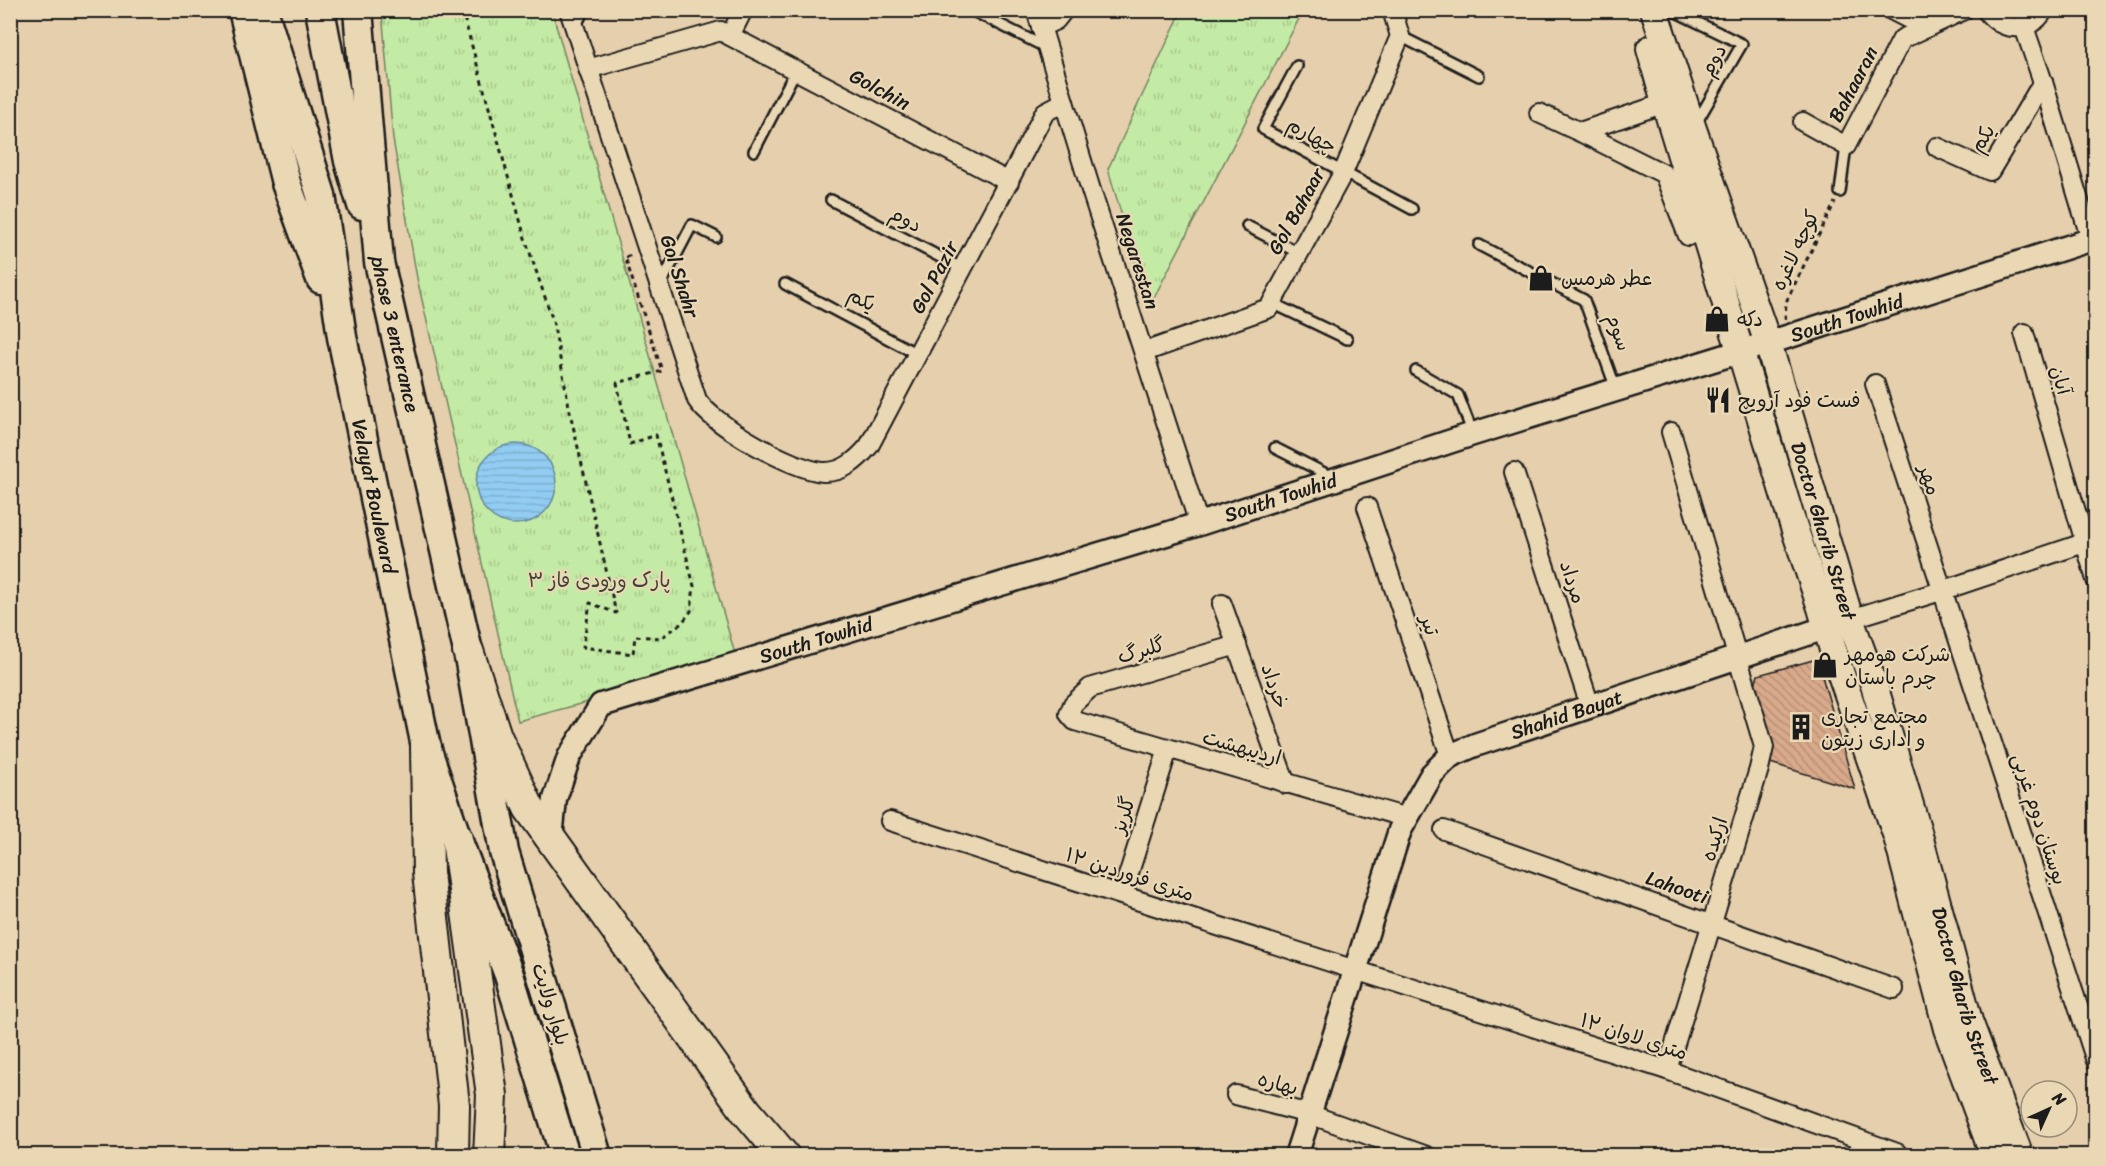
<svg xmlns="http://www.w3.org/2000/svg" width="2106" height="1166" font-family="Sriracha,'Playpen Sans Arabic',sans-serif">
<style>
.park{fill:url(#park-tufts);stroke:#708460;stroke-width:1.5}
.water{fill:url(#water-rules);stroke:#63869c;stroke-width:1.5}
.building{fill:url(#building-back-hatch);stroke:#1c1c1c;stroke-width:1.5}
.lines{fill:none;stroke-linecap:round;stroke-linejoin:round}
.service-casing{stroke:#1c1c1c;stroke-width:14}
.minor-casing{stroke:#1c1c1c;stroke-width:22}
.tertiary-casing{stroke:#1c1c1c;stroke-width:27}
.secondary-casing{stroke:#1c1c1c;stroke-width:30}
.primary-casing{stroke:#1c1c1c;stroke-width:33}
.trunk-casing{stroke:#1c1c1c;stroke-width:34}
.path{stroke:#1c1c1c;stroke-width:3;stroke-dasharray:4.5 4.5;stroke-linecap:butt}
.service{stroke:#ead8b5;stroke-width:9}
.minor{stroke:#ead8b5;stroke-width:18}
.tertiary{stroke:#ead8b5;stroke-width:22}
.secondary{stroke:#ead8b5;stroke-width:26}
.primary{stroke:#ead8b5;stroke-width:28}
.trunk{stroke:#ead8b5;stroke-width:30}
.labels{text-anchor:middle;stroke-width:4.5;stroke-linejoin:round;paint-order:stroke}
.street-label{font-size:20px;fill:#1c1c1c;stroke:#ead8b5}
.poi-label{font-size:20px;fill:#1c1c1c;stroke:#ead8b5;text-anchor:start}
.park-label{font-size:20px;fill:#3e4537;stroke:#ead8b5}
</style>
<defs>
<pattern id="park-tufts" width="24" height="20" patternUnits="userSpaceOnUse" patternTransform="scale(1.5)"><rect width="24" height="20" fill="#c4eba5"/><path d="M3 7l-1-3M5 7V3M7 7l1-3M15 17l-1-3M17 17v-4M19 17l1-3" fill="none" stroke="#a8c98d"/></pattern>
<pattern id="water-rules" width="6" height="5" patternUnits="userSpaceOnUse" patternTransform="scale(1.5)"><rect width="6" height="5" fill="#92ccf2"/><path d="M0 2.5h6" fill="none" stroke="#7dafcf"/></pattern>
<pattern id="building-back-hatch" width="6" height="6" patternUnits="userSpaceOnUse" patternTransform="scale(1.5)"><rect width="6" height="6" fill="#d8a98a"/><path d="M-1 5l2 2M0 0l6 6M5-1l2 2" fill="none" stroke="#b99176"/></pattern>
</defs>
<rect width="100%" height="100%" fill="#e6cfac"/>
<filter id="ink" filterUnits="userSpaceOnUse"><feTurbulence type="fractalNoise" baseFrequency=".0167" numOctaves="2"/><feDisplacementMap in="SourceGraphic" scale="12" xChannelSelector="R" yChannelSelector="G"/><feConvolveMatrix kernelMatrix="1 2 1 2 8 2 1 2 1" color-interpolation-filters="sRGB"/></filter>
<g filter="url(#ink)">
<g class="park">
<polygon points="1182,10 1303,11 1149,307 1108,169"/>
<polygon points="382,11 552,11 737,661 518,721 417,278 393,139"/>
</g>
<circle class="water" cx="516" cy="484" r="40"/>
<polygon class="building" points="1817,659 1855,789 1767,762 1754,687 1758,675"/>
<g class="lines">
<g class="service-casing">
<g id="service">
<polyline points="971,10 1047,48"/>
<polyline points="1672,10 1742,44 1695,125"/>
<polyline points="575,27 584,10"/>
<polyline points="1400,36 1479,76"/>
<polyline points="1297,66 1263,129 1412,209"/>
<polyline points="754,151 796,70"/>
<polyline points="1840,192 1846,146"/>
<polyline points="831,200 963,269"/>
<polyline points="1247,226 1299,253"/>
<polyline points="1479,245 1584,300 1616,389"/>
<polyline points="785,284 919,355"/>
<polyline points="660,286 692,225 716,237"/>
<polyline points="1272,303 1347,339"/>
<polyline points="1416,371 1458,395 1473,434"/>
<polyline points="1275,448 1332,477"/>
</g>
</g>
<g class="minor-casing">
<g id="minor">
<path d="M569 10 697 400C713 425 793 470 823 472 843 473 857 460 869 446L1045 112 1064 102"/>
<polyline points="1036,10 1090,187 1199,524"/>
<polyline points="1891,10 1926,28"/>
<path d="M1986 10C2001 32 2030 34 2044 10"/>
<polyline points="1041,27 1056,20 1064,10"/>
<polyline points="2024,27 2043,82 2091,240"/>
<polyline points="730,36 1009,182"/>
<polyline points="588,69 721,31 730,36 743,10"/>
<polyline points="1539,113 1580,132 1665,103"/>
<polyline points="1803,122 1846,146 1902,39 1964,10"/>
<polyline points="1580,132 1664,174 1688,236"/>
<polyline points="1937,147 1990,171 2043,82"/>
<polyline points="2024,333 2096,580"/>
<polyline points="1144,352 1269,308 1343,173 1400,36 1392,10"/>
<polyline points="1875,384 2096,1061"/>
<polyline points="1514,472 1590,706"/>
<polyline points="1367,507 1450,756"/>
<polyline points="1222,604 1286,784"/>
<polyline points="1850,619 1941,591 2096,539"/>
<polyline points="1237,645 1090,688 1073,704 1069,714 1075,721 1407,818"/>
<polyline points="890,821 1667,1070 1897,1153"/>
<polyline points="1444,830 1894,989"/>
<polyline points="1122,895 1168,749"/>
<polyline points="1667,1070 1759,769 1764,747 1671,432"/>
<polyline points="1236,1095 1309,1114 1427,1156"/>
</g>
</g>
<g class="tertiary-casing">
<g id="tertiary">
<path id="s1" d="M551 838 555 799 569 757 601 705 1199 524 1473 434 1768 343 2096 238"/>
<path id="s2" d="M1296 1156 1400 830 1432 774 1450 756 1475 745 1843 622"/>
</g>
</g>
<g class="secondary-casing">
<g id="secondary">
<path id="s3" d="M1654 10 1693 129 1768 343 1850 619 1874 685 1917 828 1969 1021 2020 1156"/>
<polyline points="1650,49 1665,103 1791,518 1821,608 1835,657 1897,837 1947,1029 1994,1156"/>
</g>
</g>
<g class="primary-casing">
<g id="primary">
<polyline points="243,10 286,183 321,279"/>
<path id="s4" d="M263 10 321 195 342 337 426 747 457 839 509 975 565 1156"/>
<polyline points="320,10 349,161 362,205"/>
<path id="s5" d="M358 10 379 262 468 651 504 852 597 1156"/>
</g>
</g>
<g class="trunk-casing">
<g id="trunk">
<polyline points="468,651 496,736 529,808 746,1111 784,1156"/>
<polyline points="426,747 428,873 454,1105 453,1156"/>
<polyline points="457,839 492,1095 489,1156"/>
</g>
</g>
<g class="path">
<polyline points="462,10 525,238 553,321 571,417 616,613 590,603 583,647 633,654 635,636 661,638 682,623 691,611 694,586 656,435 630,444 617,383 662,371 625,257 632,255"/>
<polyline points="1785,319 1786,302 1835,202"/>
</g>
<use href="#service" class="service"/>
<use href="#minor" class="minor"/>
<use href="#tertiary" class="tertiary"/>
<use href="#secondary" class="secondary"/>
<use href="#primary" class="primary"/>
<use href="#trunk" class="trunk"/>
</g>
</g>
<defs>
<g id="shop-bare" transform="scale(2.07)"><path d="M-5-2.5h2.3a2.7 3.5 0 0 1 5.4 0H5L5.5 6h-11ZM-1.5-2.5h3a1.5 2.3 0 0 0-3 0Z" fill="#1c1c1c" stroke="#ead8b5" stroke-width="2.5" paint-order="stroke"/></g>
<g id="restaurant-bare" transform="scale(2.07)"><path d="M-5-6h1v4h1v-4h1v4h1v-4h1v5L-1.5 .5V6h-2V.5L-5-1ZM5-6V6H3V1.5H1.5Q1.5-4 5-6Z" fill="#1c1c1c" stroke="#ead8b5" stroke-width="2.5" paint-order="stroke"/></g>
<g id="building-bare" transform="scale(2.07)"><path d="M-4-6H4V6H1V3H-1V6H-4ZM-2.5-4.3h1.7v1.8h-1.7ZM.8-4.3h1.7v1.8H.8ZM-2.5-1h1.7V.8h-1.7ZM.8-1h1.7V.8H.8Z" fill="#1c1c1c" stroke="#ead8b5" stroke-width="2.5" paint-order="stroke"/></g>
</defs>
<g fill-rule="evenodd">
<use href="#shop-bare" x="1541" y="278"/>
<use href="#shop-bare" x="1717" y="319"/>
<use href="#restaurant-bare" x="1718" y="400"/>
<use href="#shop-bare" x="1825" y="665"/>
<use href="#building-bare" x="1801" y="727"/>
</g>
<g class="labels">
<g class="street-label">
<text transform="translate(1713 60) rotate(-60)" y="7">دوم</text>
<text transform="translate(1853 84) rotate(-62)" y="7">Bahaaran</text>
<text transform="translate(880 89) rotate(28)" y="7">Golchin</text>
<text transform="translate(1312 135) rotate(29)" y="7">چهارم</text>
<text transform="translate(1982 138) rotate(-57)" y="7">یکم</text>
<text transform="translate(1296 211) rotate(-61)" y="7">Gol Bahaar</text>
<text transform="translate(906 219) rotate(28)" y="7">دوم</text>
<text transform="translate(1795 250) rotate(-65)" y="7">کوچه لاغره</text>
<text transform="translate(1138 261) rotate(72)" y="7">Negarestan</text>
<text transform="translate(680 276) rotate(72)" y="7">Gol Shahr</text>
<text transform="translate(934 277) rotate(-62)" y="7">Gol Pazir</text>
<text transform="translate(862 299) rotate(28)" y="7">یکم</text>
<text dy="7" stroke="none"><textPath href="#s1" startOffset="1449">South Towhid</textPath></text>
<text transform="translate(1619 332) rotate(70)" y="7">سوم</text>
<text dy="7" stroke="none"><textPath href="#s5" startOffset="327">phase 3 enterance</textPath></text>
<text transform="translate(2061 380) rotate(74)" y="7">آبان</text>
<text transform="translate(1930 480) rotate(72)" y="7">مهر</text>
<text dy="7" stroke="none"><textPath href="#s4" startOffset="500">Velayat Boulevard</textPath></text>
<text dy="7" stroke="none"><textPath href="#s1" startOffset="855">South Towhid</textPath></text>
<text dy="7" stroke="none"><textPath href="#s3" startOffset="548">Doctor Gharib Street</textPath></text>
<text transform="translate(1573 582) rotate(72)" y="7">مرداد</text>
<text transform="translate(1430 625) rotate(72)" y="7">تیر</text>
<text dy="7" stroke="none"><textPath href="#s1" startOffset="369">South Towhid</textPath></text>
<text transform="translate(1141 650) rotate(-16)" y="7">گلبرگ</text>
<text transform="translate(1275 686) rotate(71)" y="7">خرداد</text>
<text dy="7" stroke="none"><textPath href="#s2" startOffset="556">Shahid Bayat</textPath></text>
<text transform="translate(1242 747) rotate(16)" y="7">اردیبهشت</text>
<text transform="translate(1123 815) rotate(-72)" y="7">گلریز</text>
<text transform="translate(2040 819) rotate(72)" y="7">بوستان دوم غربی</text>
<text transform="translate(1714 839) rotate(-72)" y="7">ارکیده</text>
<text transform="translate(1130 874) rotate(18)" y="7">۱۲ متری فروردین</text>
<text transform="translate(1677 887) rotate(19)" y="7">Lahooti</text>
<text dy="7" stroke="none"><textPath href="#s3" startOffset="1034">Doctor Gharib Street</textPath></text>
<text transform="translate(551 1004) rotate(73)" y="7">بلوار ولایت</text>
<text transform="translate(1634 1036) rotate(18)" y="7">۱۲ متری لاوان</text>
<text transform="translate(1278 1083) rotate(15)" y="7">بهاره</text>
</g>
<g class="poi-label">
<text x="1561" y="285">عطر هرمس</text>
<text x="1737" y="326">دکه</text>
<text x="1738" y="407">فست فود آرویچ</text>
<text x="1845" y="661">شرکت هومهر<tspan x="1845" dy="23">چرم باستان</tspan></text>
<text x="1821" y="723">مجتمع تجاری<tspan x="1821" dy="23">و اداری زیتون</tspan></text>
</g>
<g class="park-label">
<text x="599" y="587">پارک ورودی فاز ۳</text>
</g>
</g>
<rect width="2106" height="1166" fill="none" stroke="#ead8b5" stroke-width="36"/>
<rect x="18" y="18" width="2070" height="1130" fill="none" stroke="#1c1c1c" stroke-width="2" filter="url(#ink)"/>
<g transform="translate(2049 1109) rotate(45)"><circle r="28" fill="#ead8b5" stroke="#988d78" stroke-width="1.5"/>
<path d="M0-4.5L10 22L0 15L-10 22Z" fill="#1c1c1c"/>
<text y="-9" font-size="16" font-weight="bold" text-anchor="middle" fill="#1c1c1c">N</text>
</g>
</svg>
